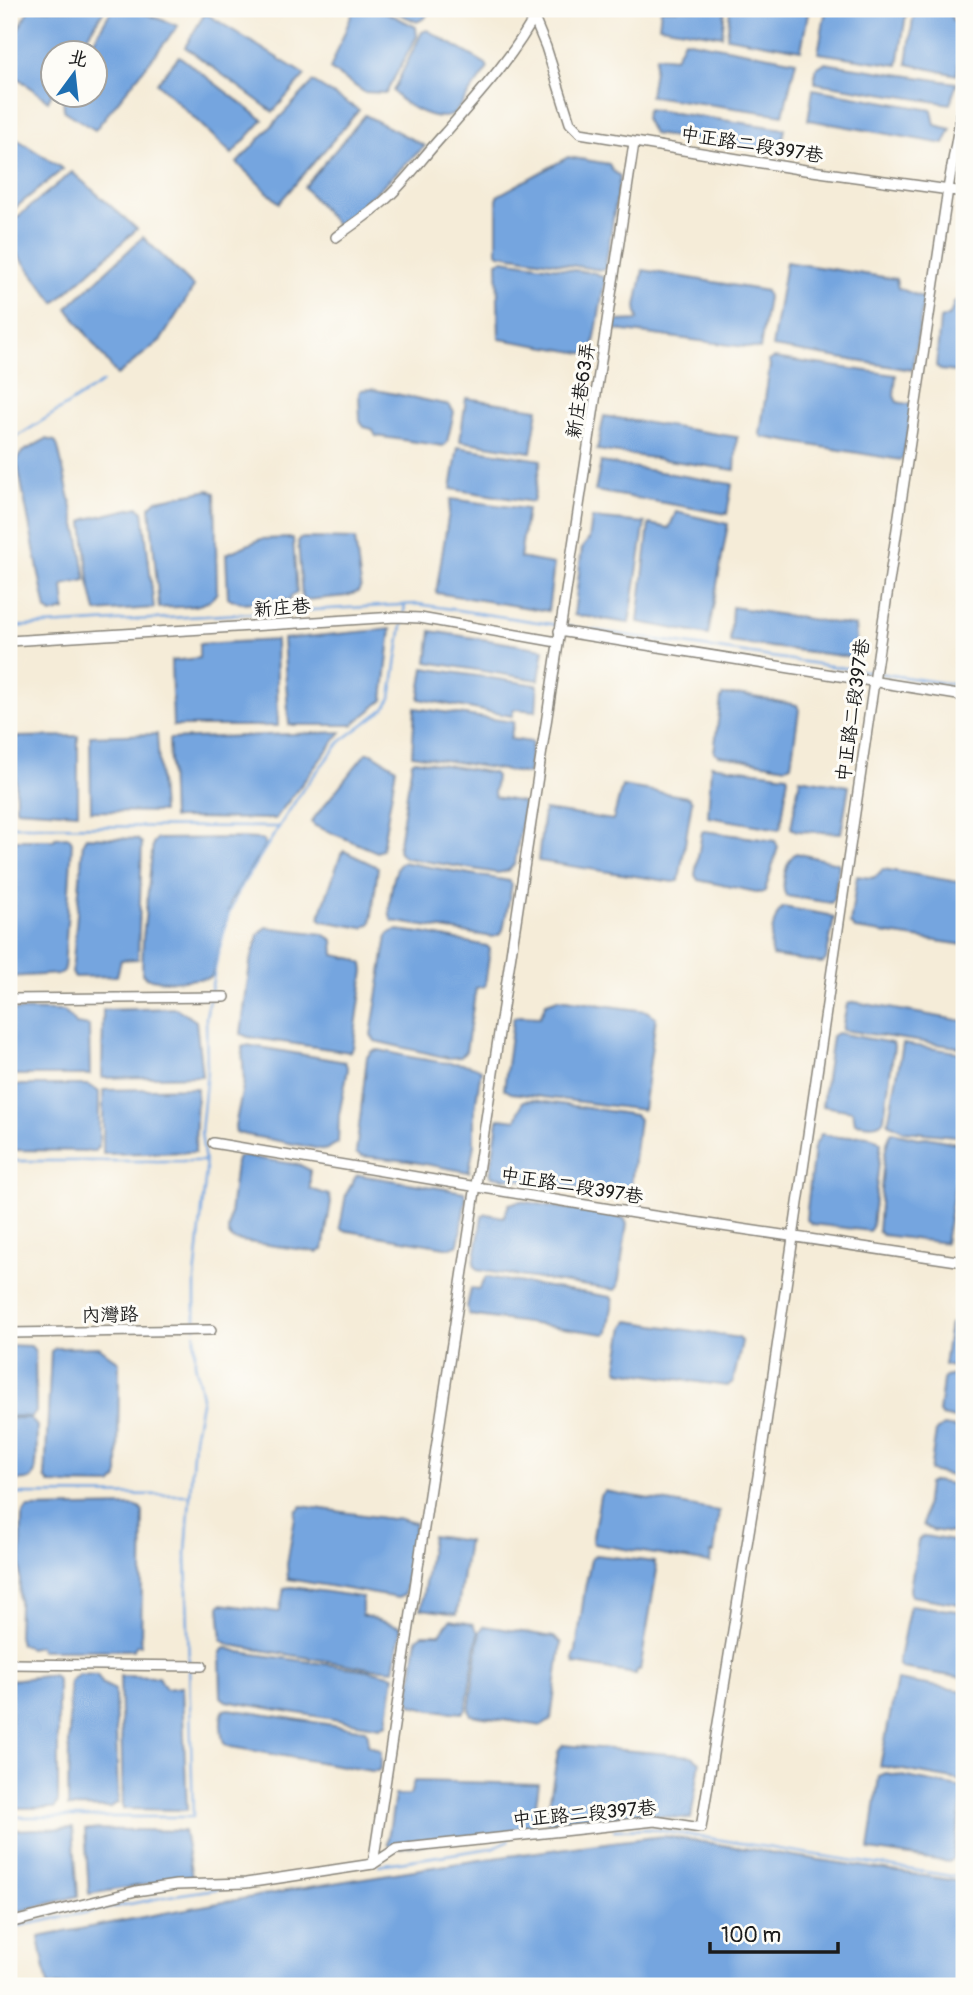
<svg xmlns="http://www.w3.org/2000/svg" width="973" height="1995" font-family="Pangolin,'LXGW WenKai TC',sans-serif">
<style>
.water{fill:#74a5df;stroke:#48607e;stroke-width:2}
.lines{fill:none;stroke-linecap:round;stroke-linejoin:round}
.stream{stroke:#74a5df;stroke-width:2.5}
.minor-casing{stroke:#88847a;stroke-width:12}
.minor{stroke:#fff;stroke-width:9}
.labels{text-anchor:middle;stroke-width:6;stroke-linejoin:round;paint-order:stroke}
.street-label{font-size:19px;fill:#1c1c1c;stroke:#fdfcf7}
</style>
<rect width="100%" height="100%" fill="#fdfcf7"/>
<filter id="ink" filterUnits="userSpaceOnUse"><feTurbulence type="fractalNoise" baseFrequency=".0143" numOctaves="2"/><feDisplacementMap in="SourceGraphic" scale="14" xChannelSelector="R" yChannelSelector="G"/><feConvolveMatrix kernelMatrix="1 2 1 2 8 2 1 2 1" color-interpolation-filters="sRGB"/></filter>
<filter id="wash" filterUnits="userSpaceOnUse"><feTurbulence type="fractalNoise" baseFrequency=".00686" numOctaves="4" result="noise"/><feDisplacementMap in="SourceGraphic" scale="28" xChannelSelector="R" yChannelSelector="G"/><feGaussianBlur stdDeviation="1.57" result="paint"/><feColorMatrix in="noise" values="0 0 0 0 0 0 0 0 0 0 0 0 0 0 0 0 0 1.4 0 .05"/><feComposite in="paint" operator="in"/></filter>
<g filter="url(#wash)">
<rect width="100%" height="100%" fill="#f5ecd8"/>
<g class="water">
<polygon points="29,9 105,9 77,52 52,52 52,93 48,101 9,71 9,48"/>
<polygon points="112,9 133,9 178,26 95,130 64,111 63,95 94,94 94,52 87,52"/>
<polygon points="354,9 380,9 416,27 417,36 386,93 364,92 330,69"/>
<polygon points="389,9 430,9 425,18 417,22"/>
<polygon points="661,9 725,9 722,36 659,26"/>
<polygon points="730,9 809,9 801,50 727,37"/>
<polygon points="826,9 907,9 898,65 818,53"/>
<polygon points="914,10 950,14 953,21 964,27 957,75 907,64"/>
<polygon points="205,13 305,75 273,112 185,47"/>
<path d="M427 30 486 64 488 68 454 114C437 124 403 106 393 91L422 32Z"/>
<polygon points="684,40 796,61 783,115 650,96 656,56 675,58"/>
<polygon points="179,56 263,120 232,154 157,83"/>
<polygon points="824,63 957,83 950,104 815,83 815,69"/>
<polygon points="313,82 359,110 279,203 237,163"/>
<polygon points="813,89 932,110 935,125 951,129 944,144 808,120"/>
<polygon points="647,109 785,129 780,152 653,134 645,118"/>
<polygon points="365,115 425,146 338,227 304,187"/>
<polygon points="9,134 63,169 9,213"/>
<polygon points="568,157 609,164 613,171 620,176 605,269 601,270 499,254 497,252 497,196"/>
<polygon points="72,172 137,229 55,303 9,243 9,224"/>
<polygon points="143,237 194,287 161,340 117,375 67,308"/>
<polygon points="503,260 595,273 603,277 605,280 593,349 588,354 499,339 497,262"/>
<polygon points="786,262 896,279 898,288 924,298 912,370 772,347"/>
<polygon points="643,270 766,291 768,297 760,349 617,330 614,326 617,321 638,320 636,306"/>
<polygon points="958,300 964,301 964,373 940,370 936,366 940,319 950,315 954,303"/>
<polygon points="774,358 896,375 894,396 897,402 913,405 903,458 900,460 762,437 760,434 770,365 768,361"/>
<polygon points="371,389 449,405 454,412 447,443 443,446 376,436 372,429 364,427 360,421 359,393 361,390"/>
<polygon points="466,398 538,409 531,452 460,441"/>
<polygon points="604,416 737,437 735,470 597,450"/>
<polygon points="46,439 55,441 58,447 79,538 86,580 63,585 65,610 51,614 46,610 17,461 22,452"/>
<polygon points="458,447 541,460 533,502 451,489"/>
<polygon points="601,462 732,484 727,514 595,491"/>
<path d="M209 490 215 493 217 592C207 611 179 606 159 608L150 507 157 500Z"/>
<polygon points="451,499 527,509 520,558 554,564 548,611 436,593"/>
<polygon points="138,507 143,511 154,608 96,612 89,581 83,522 87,519"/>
<polygon points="676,512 728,524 708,635 638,622 649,524 669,528"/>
<polygon points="592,518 645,523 629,623 574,615 582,548 589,539"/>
<polygon points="293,538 297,593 291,596 290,600 241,603 228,598 226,554 261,539"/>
<polygon points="304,538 355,539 361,586 358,592 347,596 307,600 302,598 298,542 299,539"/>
<polygon points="732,607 855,626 858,658 730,642"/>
<polygon points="391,629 383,700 352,725 289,725 283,639"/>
<polygon points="431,631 544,649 539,680 427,662"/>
<polygon points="276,640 278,726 173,726 171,661 199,658 199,644"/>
<polygon points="424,668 538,685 536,711 514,709 512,716 419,699"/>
<polygon points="723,695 744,695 797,705 799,710 791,765 786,767 719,755 714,752 721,698"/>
<polygon points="415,708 514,722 510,739 532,742 528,774 412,755"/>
<polygon points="341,732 275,819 172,818 169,739"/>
<polygon points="157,734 162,812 91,811 90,736"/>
<polygon points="78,736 78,813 16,809 15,737"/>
<polygon points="366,753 372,753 396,768 382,850 377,852 315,826 311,822"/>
<polygon points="415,760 493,773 496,776 494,793 495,797 522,802 524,804 515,863 508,871 497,873 406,858 401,855 398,850 412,762"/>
<polygon points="711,765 787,775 788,777 781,827 779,829 708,817"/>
<polygon points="800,778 849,786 841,833 797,831 791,828"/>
<polygon points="622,786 688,797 692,801 679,881 673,882 538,861 544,810 613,820"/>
<polygon points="704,831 775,841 778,847 765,891 761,893 698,880 695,875 702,832"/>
<polygon points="69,837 72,842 64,971 59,974 9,977 9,840 54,840 55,838"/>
<polygon points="86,837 137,839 142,843 138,959 121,960 117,976 75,977 72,973 83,842"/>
<path d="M234 838 260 839 264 840 265 845 231 901 212 976 209 978C191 979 155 986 142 974L143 938 153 843 157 839Z"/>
<polygon points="344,851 378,867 371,923 363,928 323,921 319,918 341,854"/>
<path d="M796 853 838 863 839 865 834 899 831 903 786 896C780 886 786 859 796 853Z"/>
<path d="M402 862 509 881 512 884 511 890 503 930 499 935 493 937 392 921C386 912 393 868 402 862Z"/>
<path d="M883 869 964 883V945L855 929 850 924 857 876C873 878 873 881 883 869Z"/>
<path d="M783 907 829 915 834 918 826 960 822 963 772 956C768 945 773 915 783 907Z"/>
<polygon points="266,927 323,934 333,940 334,955 355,959 363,964 364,971 353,1048 349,1052 248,1037 241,1034 250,963 259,934"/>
<polygon points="397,930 428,934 487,946 490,949 485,986 476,988 466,1051 461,1057 448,1058 375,1041 371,1035 387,936 391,932"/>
<polygon points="558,999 646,1011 656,1017 643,1110 511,1093 504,1089 513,1019 518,1016 540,1017 546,1003"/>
<polygon points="854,1002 964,1021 964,1048 842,1030 847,1004"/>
<polygon points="176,1008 196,1021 202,1076 102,1078 103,1010"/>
<polygon points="9,1010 64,1011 76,1024 89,1026 90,1075 9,1075"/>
<path d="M837 1033 893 1043 894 1047 884 1119C878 1128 865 1124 855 1123L853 1111 822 1106 832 1036Z"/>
<polygon points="903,1044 964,1053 964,1137 904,1131 888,1123"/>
<polygon points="247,1045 345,1062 348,1069 339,1115 338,1143 325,1150 236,1133 235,1126 244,1082 242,1047"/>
<path d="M379 1050C399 1055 419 1059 439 1062 453 1064 469 1062 481 1070L474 1115V1145L469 1172 408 1161 361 1156 356 1153 367 1057 372 1051Z"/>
<polygon points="9,1085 89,1085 99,1092 99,1145 95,1151 9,1150"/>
<polygon points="197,1088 195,1152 103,1154 103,1090"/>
<polygon points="532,1100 635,1115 639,1119 630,1193 626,1195 490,1176 498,1120 501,1118 516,1120 523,1101"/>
<path d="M892 1132 918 1138 926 1137 962 1144 945 1243 882 1235 878 1231C880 1213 882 1141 892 1132Z"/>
<path d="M821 1134C828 1135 836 1138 844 1137 857 1136 870 1132 881 1143L872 1227 869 1231 812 1224 806 1219 814 1147Z"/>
<polygon points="243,1156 300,1165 310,1170 310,1189 329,1195 331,1202 323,1250 317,1252 234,1240 230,1237 228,1232 236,1162 238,1157"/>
<polygon points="359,1175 464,1192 466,1198 458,1245 451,1248 342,1230 340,1227 346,1194 356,1176"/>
<polygon points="520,1201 624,1218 627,1224 618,1286 615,1290 477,1270 474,1264 482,1216 487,1214 504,1217 509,1204"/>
<polygon points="486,1277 611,1297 613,1301 608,1332 605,1334 469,1315 467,1307 471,1288 479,1289"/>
<polygon points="628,1321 739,1338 742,1342 733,1382 727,1386 619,1371 617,1366 624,1326"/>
<polygon points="956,1321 964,1322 964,1370 944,1365 950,1324"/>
<polygon points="9,1345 31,1346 35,1351 36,1412 31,1417 9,1416"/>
<polygon points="99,1347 119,1362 118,1478 111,1485 50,1484 45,1478 51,1351 56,1348"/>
<polygon points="954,1375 964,1377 964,1421 942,1416 939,1413 943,1380 945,1377"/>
<path d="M9 1418H30L37 1426C36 1436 39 1472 32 1478 26 1482 15 1480 9 1480Z"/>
<polygon points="943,1426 964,1429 964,1479 930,1471 936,1431"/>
<polygon points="934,1481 964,1486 964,1535 932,1530 923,1526 928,1484"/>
<polygon points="604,1491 719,1511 714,1553 711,1553 710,1563 594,1544 592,1542 600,1496"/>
<polygon points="134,1506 140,1508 143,1512 141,1645 137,1645 133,1650 40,1650 39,1646 29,1648 20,1644 18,1636 22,1516 27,1508"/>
<polygon points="302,1506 391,1519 397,1518 415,1523 413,1548 411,1548 404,1595 398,1598 288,1579 287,1564 296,1511"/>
<polygon points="432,1536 468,1541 457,1614 421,1609"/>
<polygon points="925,1536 964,1543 964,1605 911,1596 910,1589 918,1541 921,1537"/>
<polygon points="596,1555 654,1562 657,1570 640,1670 637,1670 636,1674 575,1664 573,1659 576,1651 585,1588 591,1559"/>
<polygon points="292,1587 362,1597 362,1615 401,1627 394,1670 369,1668 230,1645 222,1640 219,1606 222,1604 278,1612 280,1610 284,1588"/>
<polygon points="910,1605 964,1612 964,1678 901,1668 898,1663"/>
<polygon points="450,1620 473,1624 478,1632 466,1710 462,1713 431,1710 412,1705 409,1699 417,1638 423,1634 440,1634"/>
<polygon points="484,1626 554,1637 561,1643 551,1720 542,1726 471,1715 469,1710 480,1631"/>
<polygon points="227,1648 240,1652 368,1670 394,1676 387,1724 380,1727 226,1701 221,1697 220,1654 223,1649"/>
<polygon points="79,1674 97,1675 103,1684 115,1690 118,1802 110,1808 68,1807 70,1681"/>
<polygon points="53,1675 58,1680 58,1802 55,1808 12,1808 9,1805 11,1680"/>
<polygon points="120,1676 159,1677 166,1689 182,1687 187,1810 123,1809"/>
<polygon points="897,1680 964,1691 964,1781 880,1766"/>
<path d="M229 1709 365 1730 368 1734V1745L381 1751V1767L378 1771H371L231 1747 224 1744C221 1735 219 1717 224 1710Z"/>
<polygon points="563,1745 692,1756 700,1762 691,1819 639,1814 557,1825 546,1821 558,1752"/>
<polygon points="886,1773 964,1788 953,1858 949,1862 869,1850 879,1776"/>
<polygon points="414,1781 539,1784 532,1829 392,1849 387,1844 395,1795 410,1795"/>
<polygon points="73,1828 78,1896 9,1914 9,1830"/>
<polygon points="85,1829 184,1831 192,1877 89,1894"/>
<path d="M663 1836 964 1882V1986H48L39 1937C246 1896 454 1860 663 1836Z"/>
</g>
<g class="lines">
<g class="stream">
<polyline points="9,442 103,382"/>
<polyline points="9,627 418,604 964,686"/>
<polyline points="9,826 278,827"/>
<polyline points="9,1161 204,1161"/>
<polyline points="195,1327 195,1279 206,1170 201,1132 207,1071 206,1017 217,959 228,916 239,890 303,789 341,741 384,709 391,698 405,605"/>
<polyline points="9,1494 190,1495"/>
<polyline points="9,1817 193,1817 186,1553 194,1439 202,1397 195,1363 195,1334"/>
<polyline points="614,1830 651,1829 964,1878"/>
<polyline points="527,1831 545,1829"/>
<polyline points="379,1865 492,1848 509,1840"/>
<polyline points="9,1928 175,1895 223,1888"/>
</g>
</g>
</g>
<g filter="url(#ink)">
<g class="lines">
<g class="minor-casing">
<g id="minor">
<polyline points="534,18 546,47 570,123 580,133 805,170 964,192"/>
<path d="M336 237C352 225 369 214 384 201 407 181 424 155 445 133 480 93 514 56 539 9"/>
<polyline points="559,631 964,696"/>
<polyline points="9,641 396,617 420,618 557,642"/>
<polyline points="9,999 225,997"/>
<polyline points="213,1143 634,1213 964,1262"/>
<polyline points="9,1333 211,1330"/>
<polyline points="9,1664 202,1666"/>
<polyline points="373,1864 634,143"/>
<polyline points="9,1923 136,1891 176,1885 246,1883 373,1864 396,1849 655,1821 701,1828 760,1464 874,682 948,189 964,97"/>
</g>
</g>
<use href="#minor" class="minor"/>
</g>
</g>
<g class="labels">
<g class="street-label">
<text transform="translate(752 144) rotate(9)" y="7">中正路二段397巷</text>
<text transform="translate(580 390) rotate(-81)" y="7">新庄巷63弄</text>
<text transform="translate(282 607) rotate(-4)" y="7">新庄巷</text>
<text transform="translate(852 710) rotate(-82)" y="7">中正路二段397巷</text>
<text transform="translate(572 1185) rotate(9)" y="7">中正路二段397巷</text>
<text transform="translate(110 1314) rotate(-1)" y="7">內灣路</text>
<text transform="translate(584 1813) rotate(-5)" y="7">中正路二段397巷</text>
</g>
</g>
<rect width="973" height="1995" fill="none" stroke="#fdfcf7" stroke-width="35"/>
<g transform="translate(74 74) rotate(15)"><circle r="33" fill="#fdfcf7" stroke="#a3a29f" stroke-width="2"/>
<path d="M0-5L12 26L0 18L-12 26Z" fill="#1f6fb2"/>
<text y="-10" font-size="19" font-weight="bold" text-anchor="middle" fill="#1c1c1c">北</text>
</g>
<path d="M710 1942v10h128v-10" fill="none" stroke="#1c1c1c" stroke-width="3.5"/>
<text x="721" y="1942" font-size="21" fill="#1c1c1c" stroke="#fdfcf7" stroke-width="5" paint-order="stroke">100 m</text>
</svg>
